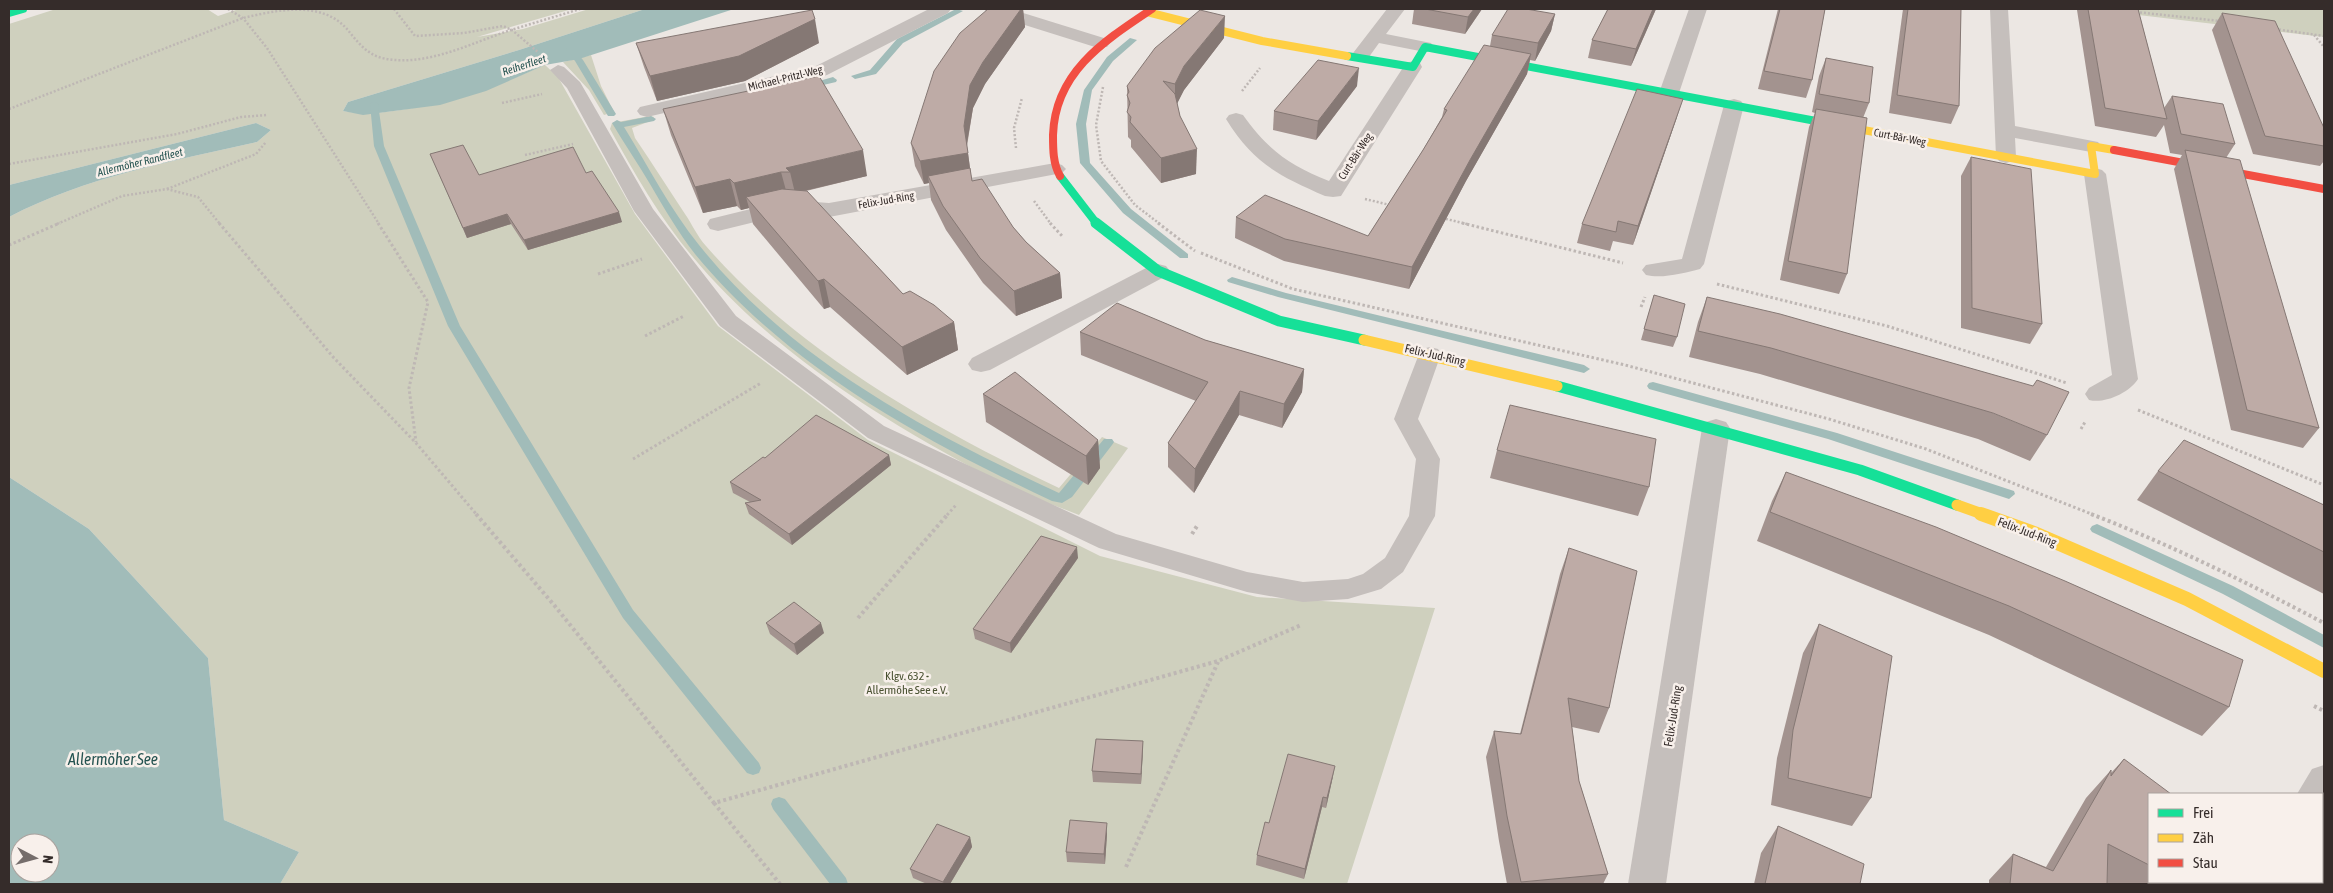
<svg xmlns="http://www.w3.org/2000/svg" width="2333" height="893" font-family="'Asap Condensed',sans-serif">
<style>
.green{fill:#cfd0be}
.water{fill:#a1bcb9;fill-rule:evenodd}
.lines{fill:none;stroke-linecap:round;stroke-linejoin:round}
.stream{fill:#a1bcb9;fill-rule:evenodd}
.path-far2{stroke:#beb7b4;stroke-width:2.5;stroke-dasharray:2 2;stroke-linecap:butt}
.path-far1{stroke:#beb7b4;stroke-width:3;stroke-dasharray:2.5 2.5;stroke-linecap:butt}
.path{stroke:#beb7b4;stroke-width:4;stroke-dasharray:3 3;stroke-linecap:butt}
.lane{fill:#c5bfbc;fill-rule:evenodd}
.street{fill:#c5bfbc;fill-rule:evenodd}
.fast-far1{stroke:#16e098;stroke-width:8}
.fast{stroke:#16e098;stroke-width:11}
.slow-far2{stroke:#ffcf43;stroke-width:8}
.slow-far1{stroke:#ffcf43;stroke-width:11}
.slow{stroke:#ffcf43;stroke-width:14}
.jam{stroke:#f24e42;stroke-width:8}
.wall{fill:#a3938f}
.shaded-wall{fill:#857874}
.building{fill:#beaba6;stroke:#857874}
.labels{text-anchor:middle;stroke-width:5;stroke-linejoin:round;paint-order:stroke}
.far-water-label{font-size:11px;font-style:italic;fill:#245250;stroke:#f8f0eb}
.far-street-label{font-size:11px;fill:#352c2a;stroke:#f8f0eb}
.street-label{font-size:12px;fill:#352c2a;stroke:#f8f0eb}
.park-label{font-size:12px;fill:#495131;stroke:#f8f0eb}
.near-water-label{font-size:16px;font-style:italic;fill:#245250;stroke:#f8f0eb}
</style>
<rect width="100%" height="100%" fill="#ece7e3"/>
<g class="green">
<path d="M56 9H207L218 16 239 9H572L477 37 523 29 589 9H645L519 50 348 102 343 111C364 115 380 113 400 110 456 102 494 87 545 65L558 77 635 214 718 326 868 440 1100 556 1257 597 1435 608 1347 884H280L299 852 224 820 208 658 89 529 9 477V217C85 177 173 161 257 142L271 130 256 123 9 185V24Z"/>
<polygon points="2088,9 2324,9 2324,37"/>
<polygon points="591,55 601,86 614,112 604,115 589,90 563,62"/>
<path d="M650 116 654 117 653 120 632 128 635 138C652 163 668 188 685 214 692 224 697 236 706 246 797 351 934 429 1059 488L1102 437 1128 448 1079 515C1049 503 1017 492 988 476 880 419 771 351 692 256 660 218 634 173 610 129L612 123Z"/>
</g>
<g class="water">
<polygon points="645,9 734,9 579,59 545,65 486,91 440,105 363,115 343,111 348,102 519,50"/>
<path d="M256 123 271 130 257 142C173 161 85 177 9 217V185Z"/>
<path d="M9 477 89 529 208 658 224 820 299 852 280 884H9ZM20 843H50V873H20Z"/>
</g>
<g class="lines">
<g class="stream">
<polygon points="956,9 963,11 903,43 876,74 855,79 851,76 870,70 897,39"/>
<polygon points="1130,38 1137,40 1113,61 1092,90 1086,124 1090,163 1131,209 1188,254 1188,258 1180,258 1123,213 1080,163 1076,124 1084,90 1107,57"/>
<polygon points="567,48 573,48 583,60 616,114 614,116 608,116 575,61 566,50"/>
<polygon points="833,77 837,80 836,82 806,89 802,86"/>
<polygon points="374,101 378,104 384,146 460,326 633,610 759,763 761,768 759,773 753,775 747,773 623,618 448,326 374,146 370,104"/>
<path d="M651 116 656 119 654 121 624 127C648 166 670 209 699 245 791 360 928 433 1059 493L1104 439H1112L1114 442 1112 445 1072 497 1062 503 1052 501C922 440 788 367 695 254 678 232 664 208 650 184 638 164 624 143 612 123L617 120 621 122Z"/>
<polygon points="1232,277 1286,293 1584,365 1590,369 1584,373 1278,297 1228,282 1227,280"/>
<polygon points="1653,382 1837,433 2014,491 2015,494 2009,499 1828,439 1649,389 1647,386 1649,383"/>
<polygon points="2097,524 2233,586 2324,635 2324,648 2223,594 2092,532 2090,529 2092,526"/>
<polygon points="779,797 785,799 846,878 848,884 830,884 773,809 771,804 773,799"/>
</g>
<g class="path-far2">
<polyline points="228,9 243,18 267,48 379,224"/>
<polyline points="394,9 415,36 464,33 503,26 512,30 539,53"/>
<polyline points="2136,12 2220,21"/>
<polyline points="2275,29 2324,36"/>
<polyline points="2314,35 2324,47"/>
<polyline points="1103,87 1096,125 1101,161 1135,205 1160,224"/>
<polyline points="1242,91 1260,68"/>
<polyline points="502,103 542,94"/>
<path d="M9 109 243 18C277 10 321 0 347 29 356 40 366 54 382 58 425 68 471 43 511 30 534 23 557 16 580 9"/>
<polyline points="1016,148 1014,128 1022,98"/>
<polyline points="525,155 573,144"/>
<polyline points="9,164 177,134 241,117 267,115"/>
<polyline points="167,189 256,154 266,142"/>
<polyline points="1365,199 1390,205"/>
<polyline points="1034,201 1051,224"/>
<polyline points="1442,218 1467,224"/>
<polyline points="57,224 122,196 167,189 198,197 220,224"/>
</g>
<g class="path-far1">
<polyline points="219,223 334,358 416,443 477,515"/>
<polyline points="378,223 428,302 409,388 416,442"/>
<polyline points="1050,223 1063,237"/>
<polyline points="1158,223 1195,251"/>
<polyline points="1462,223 1623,263"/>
<polyline points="9,245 60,223"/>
<polyline points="1201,253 1293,289 1625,365 1829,419 1926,449 2094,515"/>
<polyline points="598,274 642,259"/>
<polyline points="1717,284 1887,326 2067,383"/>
<polyline points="1641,307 1645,297"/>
<polyline points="645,336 684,316"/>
<polyline points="2138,410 2324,485"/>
<polyline points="2081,429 2085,422"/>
<polyline points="633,459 761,383"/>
<polyline points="947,515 957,504"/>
</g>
<g class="path">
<polyline points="476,514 554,605 714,803 1218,661 1301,625"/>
<path d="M2091 514C2171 545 2248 583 2324 623"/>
<polyline points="1192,534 1197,526"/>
<polyline points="858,618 948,514"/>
<polyline points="2314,706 2324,711"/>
<polyline points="714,803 780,884"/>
<polyline points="1126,867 1218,662"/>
</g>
<polygon class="lane" points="558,65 564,67 580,82 653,209 736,316 884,426 1116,534 1247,572 1303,582 1348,579 1363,574 1385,558 1409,516 1416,459 1394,419 1419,354 1422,349 1430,347 1438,349 1441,354 1418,419 1440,459 1435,516 1403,572 1381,589 1348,599 1303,602 1247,592 1099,548 868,438 720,326 634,211 567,88 550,70"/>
<g class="street">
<polygon points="929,9 951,9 948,13 827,75 647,117 640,115 637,111 640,107 814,67"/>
<polygon points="984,9 1010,9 1107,39 1110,43 1107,47 1095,47 987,13"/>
<polygon points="1387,9 1405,9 1386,34 1431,43 1434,47 1431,51 1425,52 1379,43 1366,61 1352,61 1350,57"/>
<polygon points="1689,9 1707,9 1679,93 1676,97 1662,97 1659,93"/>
<polygon points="1990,9 2008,9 2015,126 2098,142 2101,146 2098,150 2091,152 2015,138 2016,157 2013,161 2006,163 1999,161 1996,157"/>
<path d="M1413 61 1420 63 1422 67 1341 196 1333 197 1325 196C1278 175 1254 164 1226 119L1229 115 1236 113 1243 115C1268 150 1289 165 1329 181L1406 63Z"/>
<path d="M1734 99 1741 101 1744 105 1704 264 1700 269C1684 273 1662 279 1646 275L1642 270 1646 265 1682 259 1724 105 1727 101Z"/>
<polygon points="1055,163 1062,165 1066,169 1062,173 829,217 788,214 718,231 710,229 707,224 710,219 788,200 829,203"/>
<path d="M2095 168 2102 170 2106 174 2138 379C2129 393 2105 404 2089 400L2085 394 2089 388 2112 375 2084 174 2088 170Z"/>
<polygon points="1158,264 1166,266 1170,271 1166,276 990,370 981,372 972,370 968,364 972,358 1150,266"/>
<polygon points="1716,419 1726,422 1730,428 1666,884 1628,884 1702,428 1706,422"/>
<polygon points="2324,765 2324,806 2322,807 2322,794 2297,794 2312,769"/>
<polygon points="2242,882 2281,882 2280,884 2241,884"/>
</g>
<g class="fast-far1">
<polyline points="9,13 23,9"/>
<polyline points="1347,56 1413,67 1425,47 1816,121"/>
<polyline points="1060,176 1097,224"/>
</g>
<g class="fast">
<polyline points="1096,223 1158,271 1279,321 1364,340"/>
<polyline points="1557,386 1860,470 1957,505"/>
</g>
<g class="slow-far2">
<polyline points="1147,12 1262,41 1347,56"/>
<polyline points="1816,121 2095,174 2091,146 2114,150"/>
</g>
<g class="slow-far1">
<polyline points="1364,340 1557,386"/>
<polyline points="1957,505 1985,515"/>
</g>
<polyline class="slow" points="1981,514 2034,533 2187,599 2324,671"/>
<g class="jam">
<polyline points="2114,150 2324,189"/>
<path d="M1060 176C1053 164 1053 149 1053 135 1055 72 1104 41 1152 9"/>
</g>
</g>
<g class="wall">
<polygon points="988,9 1023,9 1025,27 985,84 973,108 967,146 970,168 972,181 1026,242 1060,273 1062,298 1016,316 983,283 946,230 931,200 929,183 924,184 915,166 911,143"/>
<polygon points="1414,9 1482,9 1465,34 1412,24"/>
<polygon points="1608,9 1656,9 1631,66 1588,58 1592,40"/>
<polygon points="1778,9 1825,9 1812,80 1806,98 1758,89"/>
<polygon points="1903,9 1961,9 1959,106 1951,124 1889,113"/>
<polygon points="2078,9 2138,9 2164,108 2172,96 2235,144 2226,158 2319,428 2303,448 2231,430 2174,169 2182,155 2170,153 2164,125 2156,137 2095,126 2077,10"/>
<polygon points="2222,13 2324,128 2324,161 2320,166 2253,154 2212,30"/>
<polygon points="1555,14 1551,31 1535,61 1530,60 1527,74 1466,181 1409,289 1284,261 1235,238 1236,217 1368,236 1423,150 1442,117 1444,109 1490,46 1492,35"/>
<polygon points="1224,38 1184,90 1177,103 1180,116 1196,174 1161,183 1131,147 1131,140 1128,137 1127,86"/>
<polygon points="636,43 819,43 745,81 657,101 644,67"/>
<polygon points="1826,58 1869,103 1863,118 1847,274 1839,294 1780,280 1809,127 1815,113 1812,112 1819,76"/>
<polygon points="1357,86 1316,140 1273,130 1274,111"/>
<polygon points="663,109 867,176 806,191 903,294 954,322 958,350 907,375 830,307 824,309 753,224 749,208 741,210 737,206 703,213 671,135"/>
<polygon points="1677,117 1633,245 1613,241 1610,251 1577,243 1582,224"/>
<polygon points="430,154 479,175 586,173 622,222 528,250 511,224 467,238"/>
<polygon points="1971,157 2042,324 2030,344 1961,328 1961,176"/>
<polygon points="1654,295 1677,337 1673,347 1641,340"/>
<polygon points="1707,297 2047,435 2030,461 1978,439 1760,374 1689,357 1698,322"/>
<polygon points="1080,332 1205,340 1304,369 1302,392 1282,428 1239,415 1194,493 1168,467 1168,443 1196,401 1081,355"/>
<polygon points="983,394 1098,440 1100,468 1088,485 986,422"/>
<polygon points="1497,450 1649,487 1638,516 1490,478"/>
<polygon points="889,455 891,465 792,545 749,514 745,503 750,502 733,493 730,482 765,458"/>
<polygon points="2158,471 2324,505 2324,594 2137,500"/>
<polygon points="1786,472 2229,707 2202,736 1989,635 1757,541 1772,501"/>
<polygon points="1569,548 1609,708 1599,733 1572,727 1579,781 1608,874 1603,884 1507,884 1499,841 1486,757 1494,731 1520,734 1560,574"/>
<polygon points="1078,558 1011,653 975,639 973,629"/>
<polygon points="766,623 824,633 797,655 770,634"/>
<polygon points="1819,624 1871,798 1852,826 1771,805 1777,758 1803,653"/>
<polygon points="1143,741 1141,784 1093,782 1092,771"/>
<polygon points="2124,759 2149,794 2149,882 2159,882 2156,884 1989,884 1989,880 2013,854 2046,867 2086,798 2111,770 2111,773"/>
<polygon points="1333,776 1326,808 1322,807 1304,879 1256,865 1257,855 1269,823"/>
<polygon points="1778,826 1860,884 1754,884 1761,853"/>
<polygon points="1107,834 1105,864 1067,862 1066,852"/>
<polygon points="970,837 972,847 950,884 927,884 913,878 910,869"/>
</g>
<g class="shaded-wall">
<polygon points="1021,9 1023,9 1025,27 985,84 973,108 966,149 964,126 970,85 983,62"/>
<polygon points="1474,9 1482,9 1465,34 1468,17"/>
<polygon points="1653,9 1656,9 1631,66 1636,49"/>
<polygon points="1555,14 1551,31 1535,61 1538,43"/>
<polygon points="1225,16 1224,38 1184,90 1175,108 1175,84 1184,66"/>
<polygon points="815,19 819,43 745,81 657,101 650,76"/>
<polygon points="1531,54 1527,74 1466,181 1409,289 1412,267 1470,160"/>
<polygon points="1359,68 1357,86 1316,140 1318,121"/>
<polygon points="1683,99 1677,117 1633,245 1638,226"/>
<polygon points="1197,149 1196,174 1161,183 1161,158"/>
<polygon points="863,150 867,176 795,193 790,172 786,168"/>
<polygon points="968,153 971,176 928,176 929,183 924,184 920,161"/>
<polygon points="781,172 788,198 746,197 749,208 741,210 734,183"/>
<polygon points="730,179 737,206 703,213 695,187"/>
<polygon points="619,212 622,222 528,250 524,240"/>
<polygon points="507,214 511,224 467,238 463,228"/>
<polygon points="1060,273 1062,298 1016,316 1014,291"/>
<polygon points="824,279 830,307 824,309 818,281"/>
<polygon points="954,322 958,350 907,375 902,347"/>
<polygon points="1304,369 1302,392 1282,428 1284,404"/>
<polygon points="1240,391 1239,415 1194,493 1195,469"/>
<polygon points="1098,440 1100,468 1088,485 1086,456"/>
<polygon points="889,455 891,465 792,545 789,534"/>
<polygon points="1077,547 1078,558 1011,653 1010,643"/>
<polygon points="821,623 824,633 797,655 794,644"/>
<polygon points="1143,741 1143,751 1141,784 1141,774"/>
<polygon points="1335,766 1333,776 1326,808 1327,798"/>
<polygon points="1323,797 1322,807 1304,879 1305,869"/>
<polygon points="1107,823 1107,834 1105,864 1104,854"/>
<polygon points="970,837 972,847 950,884 944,884 943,882"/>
</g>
<g class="building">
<polygon points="988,9 1021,9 983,62 970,85 964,126 968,153 920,161 911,143 934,71 960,33"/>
<polygon points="1425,9 1474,9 1468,17"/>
<polygon points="1508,9 1526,9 1555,14 1538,43 1492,35"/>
<polygon points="1608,9 1653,9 1636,49 1592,40"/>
<polygon points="1780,9 1825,9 1812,80 1764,71"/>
<polygon points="1908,9 1961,9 1959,106 1897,95"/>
<polygon points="2088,9 2138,9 2167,119 2105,108"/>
<polygon points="812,10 815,19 739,56 650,76 636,43"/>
<polygon points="1200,10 1225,16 1184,66 1175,84 1163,81 1175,94 1180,116 1197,149 1161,158 1130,122 1131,117 1127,112 1130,103 1127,95 1129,92 1127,86 1155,48"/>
<polygon points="2222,13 2275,21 2324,128 2324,146 2265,136"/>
<polygon points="1484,45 1531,54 1470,160 1412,267 1285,239 1236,217 1265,195 1368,236 1423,150 1447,110 1444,109"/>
<polygon points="1826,58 1873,67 1869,103 1819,94"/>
<polygon points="1318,60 1359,68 1318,121 1274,111"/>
<polygon points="819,76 863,150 786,168 790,172 781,172 734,183 730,179 695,187 663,109"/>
<polygon points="1637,89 1683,99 1638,226 1618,221 1616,232 1582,224"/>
<polygon points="2172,96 2223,104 2235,144 2181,134"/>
<polygon points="1816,109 1867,118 1847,274 1788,261"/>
<polygon points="463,145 479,175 573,147 586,173 592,171 619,212 524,240 507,214 463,228 430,154"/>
<polygon points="2185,150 2240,160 2319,428 2247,410"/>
<polygon points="1971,157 2031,169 2042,324 1972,308"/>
<polygon points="970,168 972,181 982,179 1013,227 1026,242 1060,273 1014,291 980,258 943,206 928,176"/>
<polygon points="782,189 807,191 903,294 910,291 934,305 954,322 902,347 824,279 818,281 746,197"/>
<polygon points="1654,295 1685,304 1677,337 1644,329"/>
<polygon points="1707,297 1780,314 2033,386 2037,380 2069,392 2047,435 1993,413 1771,348 1698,331"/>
<polygon points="1117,303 1205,340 1304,369 1284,404 1240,391 1195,469 1168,443 1208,382 1080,332"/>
<polygon points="1015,372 1098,440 1086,456 983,394"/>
<polygon points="1510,405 1656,439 1649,487 1497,450"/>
<polygon points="816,415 889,455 789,534 745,503 761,500 730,482 763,457 765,458"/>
<polygon points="2184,440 2324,505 2324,552 2158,471"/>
<polygon points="1786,472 1936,527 2065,581 2243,660 2229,707 2009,606 1770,512"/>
<polygon points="1041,536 1077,547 1010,643 973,629"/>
<polygon points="1569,548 1637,571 1609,708 1568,698 1579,781 1608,874 1521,882 1507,816 1494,731 1521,734"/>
<polygon points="794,602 821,623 794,644 766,623"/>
<polygon points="1819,624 1892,656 1871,798 1788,778 1793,730"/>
<polygon points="1096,739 1143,741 1141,774 1092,771"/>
<polygon points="1288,754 1335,766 1327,798 1323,797 1305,869 1257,855 1265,822 1269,823"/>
<polygon points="2124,759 2171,794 2149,794 2149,865 2108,844 2107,884 2010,884 2013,854 2053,871 2111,770 2111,776"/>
<polygon points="1070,820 1107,823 1104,854 1066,852"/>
<polygon points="937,824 970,837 943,882 910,869"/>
<polygon points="1778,826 1864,864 1860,884 1765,884"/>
</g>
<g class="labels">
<g class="far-water-label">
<text transform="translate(524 65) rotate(-18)" y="4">Reiherfleet</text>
<text transform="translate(140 162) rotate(-14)" y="4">Allermöher Randfleet</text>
</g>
<g class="far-street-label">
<text transform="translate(785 78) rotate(-14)" y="4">Michael-Pritzl-Weg</text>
<text transform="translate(1900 137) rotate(11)" y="4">Curt-Bär-Weg</text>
<text transform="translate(1355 156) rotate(-57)" y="4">Curt-Bär-Weg</text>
<text transform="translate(886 200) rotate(-10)" y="4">Felix-Jud-Ring</text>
</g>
<g class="street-label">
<text transform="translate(1435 355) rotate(13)" y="4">Felix-Jud-Ring</text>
<text transform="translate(2027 532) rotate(21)" y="4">Felix-Jud-Ring</text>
<text transform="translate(1673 716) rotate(-81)" y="4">Felix-Jud-Ring</text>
</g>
<g class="park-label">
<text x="907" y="680">Klgv. 632 -<tspan x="907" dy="14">Allermöhe See e.V.</tspan></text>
</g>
<g class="near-water-label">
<text x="113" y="765">Allermöher See</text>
</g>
</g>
<rect width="2333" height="893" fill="none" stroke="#352c2a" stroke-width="20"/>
<rect x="2148" y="793" width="175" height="90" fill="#f8f0eb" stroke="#aaa29e"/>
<rect x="2158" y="809" width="25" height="8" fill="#16e098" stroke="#aaa29e"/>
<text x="2193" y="818" font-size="15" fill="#352c2a">Frei</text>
<rect x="2158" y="834" width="25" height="8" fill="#ffcf43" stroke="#aaa29e"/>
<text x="2193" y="843" font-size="15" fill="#352c2a">Zäh</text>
<rect x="2158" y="859" width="25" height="8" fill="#f24e42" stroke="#aaa29e"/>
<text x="2193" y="868" font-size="15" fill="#352c2a">Stau</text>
<g transform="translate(35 858) rotate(96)"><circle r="24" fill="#f8f0eb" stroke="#aaa29e"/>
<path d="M0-4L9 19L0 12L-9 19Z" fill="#756d6b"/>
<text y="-8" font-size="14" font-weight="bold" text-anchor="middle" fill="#352c2a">N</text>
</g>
</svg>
